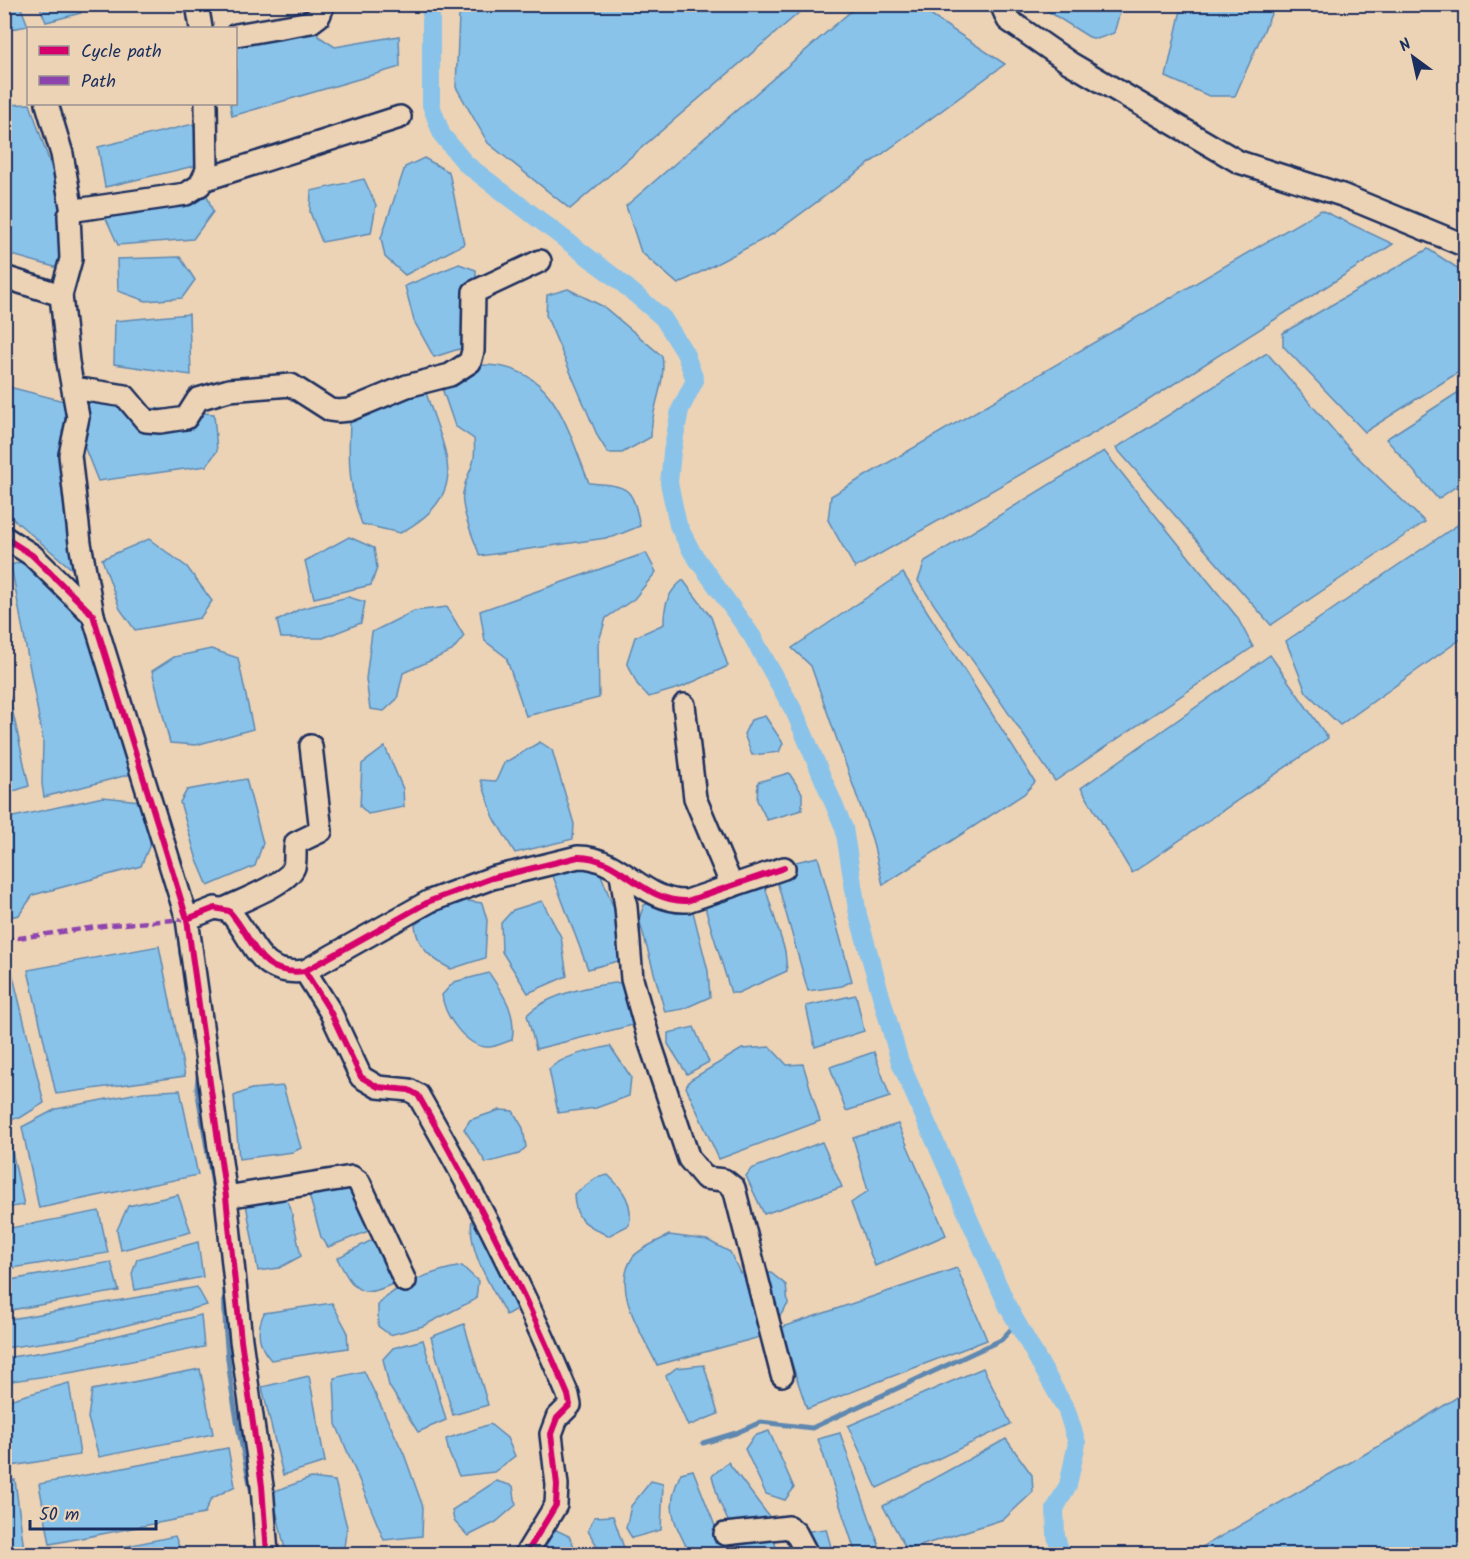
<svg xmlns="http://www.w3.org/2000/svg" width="1470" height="1559" font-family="Kalam,sans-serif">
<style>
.water{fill:#8ac3e9;stroke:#5e88b1;stroke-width:1.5}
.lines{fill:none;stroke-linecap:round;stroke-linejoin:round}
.stream{stroke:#5e88b1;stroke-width:5}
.canal{stroke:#8ac3e9;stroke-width:18}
.minor-casing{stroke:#1b2f5e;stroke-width:26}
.minor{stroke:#edd3b5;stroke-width:21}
.quiet{stroke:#8e44ad;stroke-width:4.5;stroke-dasharray:9 4.5;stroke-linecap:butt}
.cycleway-casing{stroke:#edd3b5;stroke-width:10}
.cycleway{stroke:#d6006c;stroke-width:6}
</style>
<rect width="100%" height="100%" fill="#edd3b5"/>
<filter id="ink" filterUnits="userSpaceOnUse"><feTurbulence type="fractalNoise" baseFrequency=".0167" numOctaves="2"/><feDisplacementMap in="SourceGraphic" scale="12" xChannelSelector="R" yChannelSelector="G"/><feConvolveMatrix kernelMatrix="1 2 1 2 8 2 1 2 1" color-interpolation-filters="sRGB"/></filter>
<g filter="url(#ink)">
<g class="water">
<polygon points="20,5 28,26 5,30 5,7"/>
<polygon points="39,5 78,5 81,13 46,22"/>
<polygon points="475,5 475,4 808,5 570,209 488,143 456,87 459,16"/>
<polygon points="1038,5 1122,5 1114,33 1097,39 1089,37"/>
<polygon points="1182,5 1275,5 1235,96 1209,96 1166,77"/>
<polygon points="857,6 918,7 1005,64 773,234 678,284 641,252 626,206"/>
<polygon points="316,12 318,36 335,47 399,36 400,67 232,116 230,104 236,104 236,31"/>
<polygon points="30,104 72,229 65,270 5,253 4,105"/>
<polygon points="193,124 201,138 203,164 105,187 98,147"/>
<polygon points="424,158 449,172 464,244 405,275 385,257 381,238 405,167"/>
<polygon points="364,179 376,205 371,233 322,242 310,212 311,191"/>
<polygon points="203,184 213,212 193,239 118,245 99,203"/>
<polygon points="1321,210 1393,244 1122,417 855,568 828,520 831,496"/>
<polygon points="1428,249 1465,273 1465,368 1365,432 1283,346 1283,333"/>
<polygon points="180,257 195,280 182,298 146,301 118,291 117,259"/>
<polygon points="459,264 476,270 475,344 434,357 414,321 405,286"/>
<path d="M568 289 604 307 662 356C667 384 650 409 651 437L622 453H608L598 437 546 315 547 295Z"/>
<polygon points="189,314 191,375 114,364 115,321"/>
<polygon points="1267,353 1353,453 1425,522 1271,625 1116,448"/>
<path d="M482 365C554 364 567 428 589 483 629 486 632 486 640 526L613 537 480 556C474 540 460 508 463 493 467 468 477 470 474 439L455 426 443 391C452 376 464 370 482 365Z"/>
<polygon points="5,386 64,401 70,532 78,566 73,570 5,512"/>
<polygon points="1465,388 1465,480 1438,499 1386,439"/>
<path d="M425 389C443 451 476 492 400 533L362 524C349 490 348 460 350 423L376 401Z"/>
<polygon points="85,402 214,414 217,451 206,466 98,481 84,446"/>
<polygon points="1104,451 1237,617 1253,647 1055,781 918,581 925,561"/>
<polygon points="1465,520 1465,636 1340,725 1306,692 1286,641"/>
<polygon points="349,537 374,548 377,568 371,585 314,598 305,561"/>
<polygon points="149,539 187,567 212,601 200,618 135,630 120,609 102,559"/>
<polygon points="646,553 656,572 634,599 606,618 598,644 599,698 526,716 506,657 485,641 480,611"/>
<polygon points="23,561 90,625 139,772 44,797 42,784 43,740 11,565"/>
<polygon points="903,573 1035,782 1024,794 883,885 872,839 811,666 792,648"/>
<path d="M683 580 711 617 728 666 682 687 649 697 637 684 627 662 635 637 664 624C664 604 668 592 683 580Z"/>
<polygon points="348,597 365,602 361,623 323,638 281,638 277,621 300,609"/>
<polygon points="447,607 464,636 452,651 403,673 397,699 384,711 370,709 366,679 372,632 414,611"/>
<polygon points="211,649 238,658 253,729 196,745 170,743 152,671 174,657"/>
<polygon points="1270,655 1328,738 1132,873 1081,788"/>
<polygon points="4,672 29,786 5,794 4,794"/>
<polygon points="765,716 783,743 779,752 752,755 744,734 751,720"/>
<polygon points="540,742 552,750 574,824 573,839 515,853 494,818 481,780 496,781 504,763"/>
<polygon points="385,747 403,789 404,807 368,814 360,806 362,764"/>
<polygon points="789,773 802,793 802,810 767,820 757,800 758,782"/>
<polygon points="246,779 263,843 255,866 208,886 197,860 180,802 187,790"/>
<polygon points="103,797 140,801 155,832 141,866 33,895 19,915 5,918 4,819"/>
<polygon points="818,857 852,981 842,986 808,991 773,867"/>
<polygon points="559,864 597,864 620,925 622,960 588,969 553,876"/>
<polygon points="760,871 785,951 787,971 738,993 731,993 706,911 706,895"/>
<polygon points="669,897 690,900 708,971 710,997 683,1009 665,1012 639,919 644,905"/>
<path d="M460 900 482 903 487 920 485 958 451 969C432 959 417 948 415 925L432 912Z"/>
<polygon points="542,901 561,937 567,976 528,993 502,952 501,923 513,910"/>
<polygon points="159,946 185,1076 56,1094 28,970"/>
<polygon points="12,972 44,1103 20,1118 5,1119 5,974"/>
<path d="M489 973C504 995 517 1013 512 1040 505 1042 496 1047 489 1047 466 1048 444 1015 442 995L454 982Z"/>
<path d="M627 982 641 1023 536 1049 527 1015C548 993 597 984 627 982Z"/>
<polygon points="856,995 864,1031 815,1047 806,1006"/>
<polygon points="694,1027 709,1062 687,1074 668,1044 668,1033"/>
<path d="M610 1046 631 1077 629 1096 596 1108 558 1113 549 1069C564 1055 590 1051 610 1046Z"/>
<polygon points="770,1047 787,1065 803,1064 820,1121 719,1159 686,1087 690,1080 742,1049"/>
<polygon points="874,1052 890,1097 846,1111 830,1067"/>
<polygon points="283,1086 301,1148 293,1152 239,1159 234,1096 251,1089"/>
<polygon points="180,1090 198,1175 39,1208 22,1127 56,1109 143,1092"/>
<polygon points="500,1110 513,1111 523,1128 526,1147 519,1154 486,1163 464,1129 470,1120"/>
<polygon points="898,1124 946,1235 875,1266 851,1203 868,1191 853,1138"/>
<polygon points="7,1129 24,1205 5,1208 4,1130"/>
<polygon points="822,1142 842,1187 764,1214 746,1176 751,1169"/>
<path d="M608 1175C623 1189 634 1204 629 1225L608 1236C585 1223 575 1222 574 1194L596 1178Z"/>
<polygon points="361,1177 371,1230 328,1247 321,1237 308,1191"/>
<polygon points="283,1193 290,1206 301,1256 279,1268 258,1271 246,1204"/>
<polygon points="178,1195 191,1232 121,1250 117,1230 128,1206"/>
<path d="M488 1210 496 1213C511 1240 533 1274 523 1305L506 1315C491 1285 467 1252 472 1218Z"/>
<polygon points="99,1211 108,1253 5,1269 5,1229"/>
<path d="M669 1235 707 1240 730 1252 740 1273H771L786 1285 788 1304 767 1335 657 1365C643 1335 610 1289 633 1257 640 1248 659 1241 669 1235Z"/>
<path d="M370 1241 389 1242 399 1281C362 1299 356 1295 337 1258Z"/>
<polygon points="198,1242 203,1277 135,1290 132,1274 137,1259"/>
<polygon points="111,1262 119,1291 5,1311 5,1281"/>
<path d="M462 1266 478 1281 476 1299 423 1326 390 1335 378 1326V1305C396 1284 434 1271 462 1266Z"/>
<polygon points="957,1268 987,1340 807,1409 780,1328"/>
<polygon points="197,1287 207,1305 75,1338 5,1348 5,1320"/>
<path d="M332 1303 347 1331 348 1348 271 1360C258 1346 256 1330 264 1313Z"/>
<polygon points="201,1315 204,1347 75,1372 5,1382 5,1358 62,1349"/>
<polygon points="464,1324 488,1405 453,1415 431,1337"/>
<polygon points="423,1340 446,1420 418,1432 389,1386 383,1359 393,1348"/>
<polygon points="704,1365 718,1414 688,1426 666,1376 676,1368"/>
<polygon points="983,1368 1011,1424 877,1488 848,1426"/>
<polygon points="200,1369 213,1434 99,1457 88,1418 92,1390"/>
<polygon points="364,1371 404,1454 423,1507 422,1536 384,1540 336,1424 334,1378"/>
<polygon points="309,1376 325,1462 283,1475 262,1387"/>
<polygon points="69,1383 80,1455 5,1467 5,1401"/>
<polygon points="1465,1392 1465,1554 1190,1554 1393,1438"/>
<polygon points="490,1424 507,1438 515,1456 494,1472 459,1476 449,1453 446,1439"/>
<polygon points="769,1431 794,1488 785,1500 766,1494 745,1449 754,1436"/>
<polygon points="840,1433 882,1554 856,1554 818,1439"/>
<polygon points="1006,1439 1032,1475 1033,1492 1004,1519 907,1550 883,1506"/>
<polygon points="228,1448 235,1486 211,1499 204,1514 50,1544 39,1484"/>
<polygon points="728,1462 771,1519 777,1554 743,1554 719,1501 712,1476"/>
<path d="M693 1470 726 1554H690C674 1521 664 1509 681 1473Z"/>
<polygon points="311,1478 335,1481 347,1527 343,1553 286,1554 272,1492"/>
<polygon points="15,1480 24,1550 5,1552 5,1482"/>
<polygon points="496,1481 513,1486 516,1505 496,1522 468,1536 454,1521 452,1510"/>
<polygon points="651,1481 663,1484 661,1530 632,1538 626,1528 631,1506"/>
<polygon points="613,1516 624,1548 602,1554 588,1531 594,1517"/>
<polygon points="554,1529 569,1536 578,1554 542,1554 540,1538"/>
<polygon points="826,1529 833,1554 796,1554 792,1539 810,1531"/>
<polygon points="175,1536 182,1554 89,1554"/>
</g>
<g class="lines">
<g class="stream">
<polyline points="180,944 181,955"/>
<polyline points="199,1067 197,1088 217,1209"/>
<path d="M225 1278C222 1352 236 1421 252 1493"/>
<polyline points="703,1443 736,1433 761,1422 812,1428 1001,1340 1017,1323"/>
</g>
<polyline class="canal" points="431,4 431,105 442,135 466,164 617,279 663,318 685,353 695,380 680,410 672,452 669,483 678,525 692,552 752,636 795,713 844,828 858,915 900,1062 1008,1307 1067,1411 1077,1443 1068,1485 1055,1509 1056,1536 1061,1554"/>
<g class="minor-casing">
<g id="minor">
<polyline points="197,4 201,28"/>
<polyline points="1001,4 1008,20 1070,63 1239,162 1342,195 1466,246"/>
<polyline points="236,35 311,22 319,16 324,4"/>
<polyline points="47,104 62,154 72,212"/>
<polyline points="203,180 400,117"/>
<polyline points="4,277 61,295"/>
<polyline points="73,388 125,396 146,421 160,422 186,418 198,399 229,390 291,385 330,410 338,411 349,410 407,386 450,375 470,362 473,351 474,292 540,261"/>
<polyline points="4,537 32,555 93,615 187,919 226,1197 241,1340 262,1486 267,1554"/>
<polyline points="93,615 80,543 70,455 78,417 68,362 61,295 71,259 69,216 76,210 186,194 200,185 207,170 206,104"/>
<polyline points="684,705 695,798 732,886"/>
<polyline points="621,874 626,907 632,979 650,1043 689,1159 705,1178 724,1180 734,1188 782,1375"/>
<path d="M224 909C240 901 288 884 294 867 296 859 294 851 296 843L321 831 311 746"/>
<path d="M187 919 215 908 229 911C256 941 257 977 305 971L430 901 492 878 578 857C620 856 643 903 687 901L784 868"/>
<path d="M305 971 330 1011 361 1077 378 1087 409 1090 418 1095C474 1192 525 1292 568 1395L570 1405 557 1418 551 1434 557 1485 556 1505 526 1554"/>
<polyline points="226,1197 352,1177 359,1182 405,1281"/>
<polyline points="725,1534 789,1527 796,1533 807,1554"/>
</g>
</g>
<use href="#minor" class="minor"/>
<polyline class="quiet" points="4,940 111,925 187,919"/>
<g class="cycleway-casing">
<g id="cycleway">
<polyline points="4,537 32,555 93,615 187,919 226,1197 241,1340 262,1486 267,1554"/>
<path d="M187 919 215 908 229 911C256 941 257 977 305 971L430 901 492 878 578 857C620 856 643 903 687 901L784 868"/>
<path d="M305 971 330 1011 361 1077 378 1087 409 1090 418 1095C474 1192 525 1292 568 1395L570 1405 557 1418 551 1434 557 1485 556 1505 526 1554"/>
</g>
</g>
<use href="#cycleway" class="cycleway"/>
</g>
</g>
<rect width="1470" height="1559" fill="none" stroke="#edd3b5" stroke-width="24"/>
<rect x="12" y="12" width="1446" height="1535" fill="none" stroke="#1b2f5e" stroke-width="2" filter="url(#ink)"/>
<rect x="27" y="27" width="210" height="78" fill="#edd3b5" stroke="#999192" stroke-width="1.5"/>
<rect x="39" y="46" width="30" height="9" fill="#d6006c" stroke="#999192" stroke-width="1.5"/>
<text x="81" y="57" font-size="18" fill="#1b2f5e">Cycle path</text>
<rect x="39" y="76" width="30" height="9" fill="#8e44ad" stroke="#999192" stroke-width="1.5"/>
<text x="81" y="87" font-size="18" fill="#1b2f5e">Path</text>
<g transform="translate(1413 57) rotate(327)" stroke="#edd3b5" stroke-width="4.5" paint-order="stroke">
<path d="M0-4.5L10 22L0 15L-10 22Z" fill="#1b2f5e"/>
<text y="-9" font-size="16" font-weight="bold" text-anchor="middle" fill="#1b2f5e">N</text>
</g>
<path d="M30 1520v9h126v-9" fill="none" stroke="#1b2f5e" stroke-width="3"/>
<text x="39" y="1520" font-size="18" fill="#1b2f5e" stroke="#edd3b5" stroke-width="4.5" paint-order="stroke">50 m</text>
</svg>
